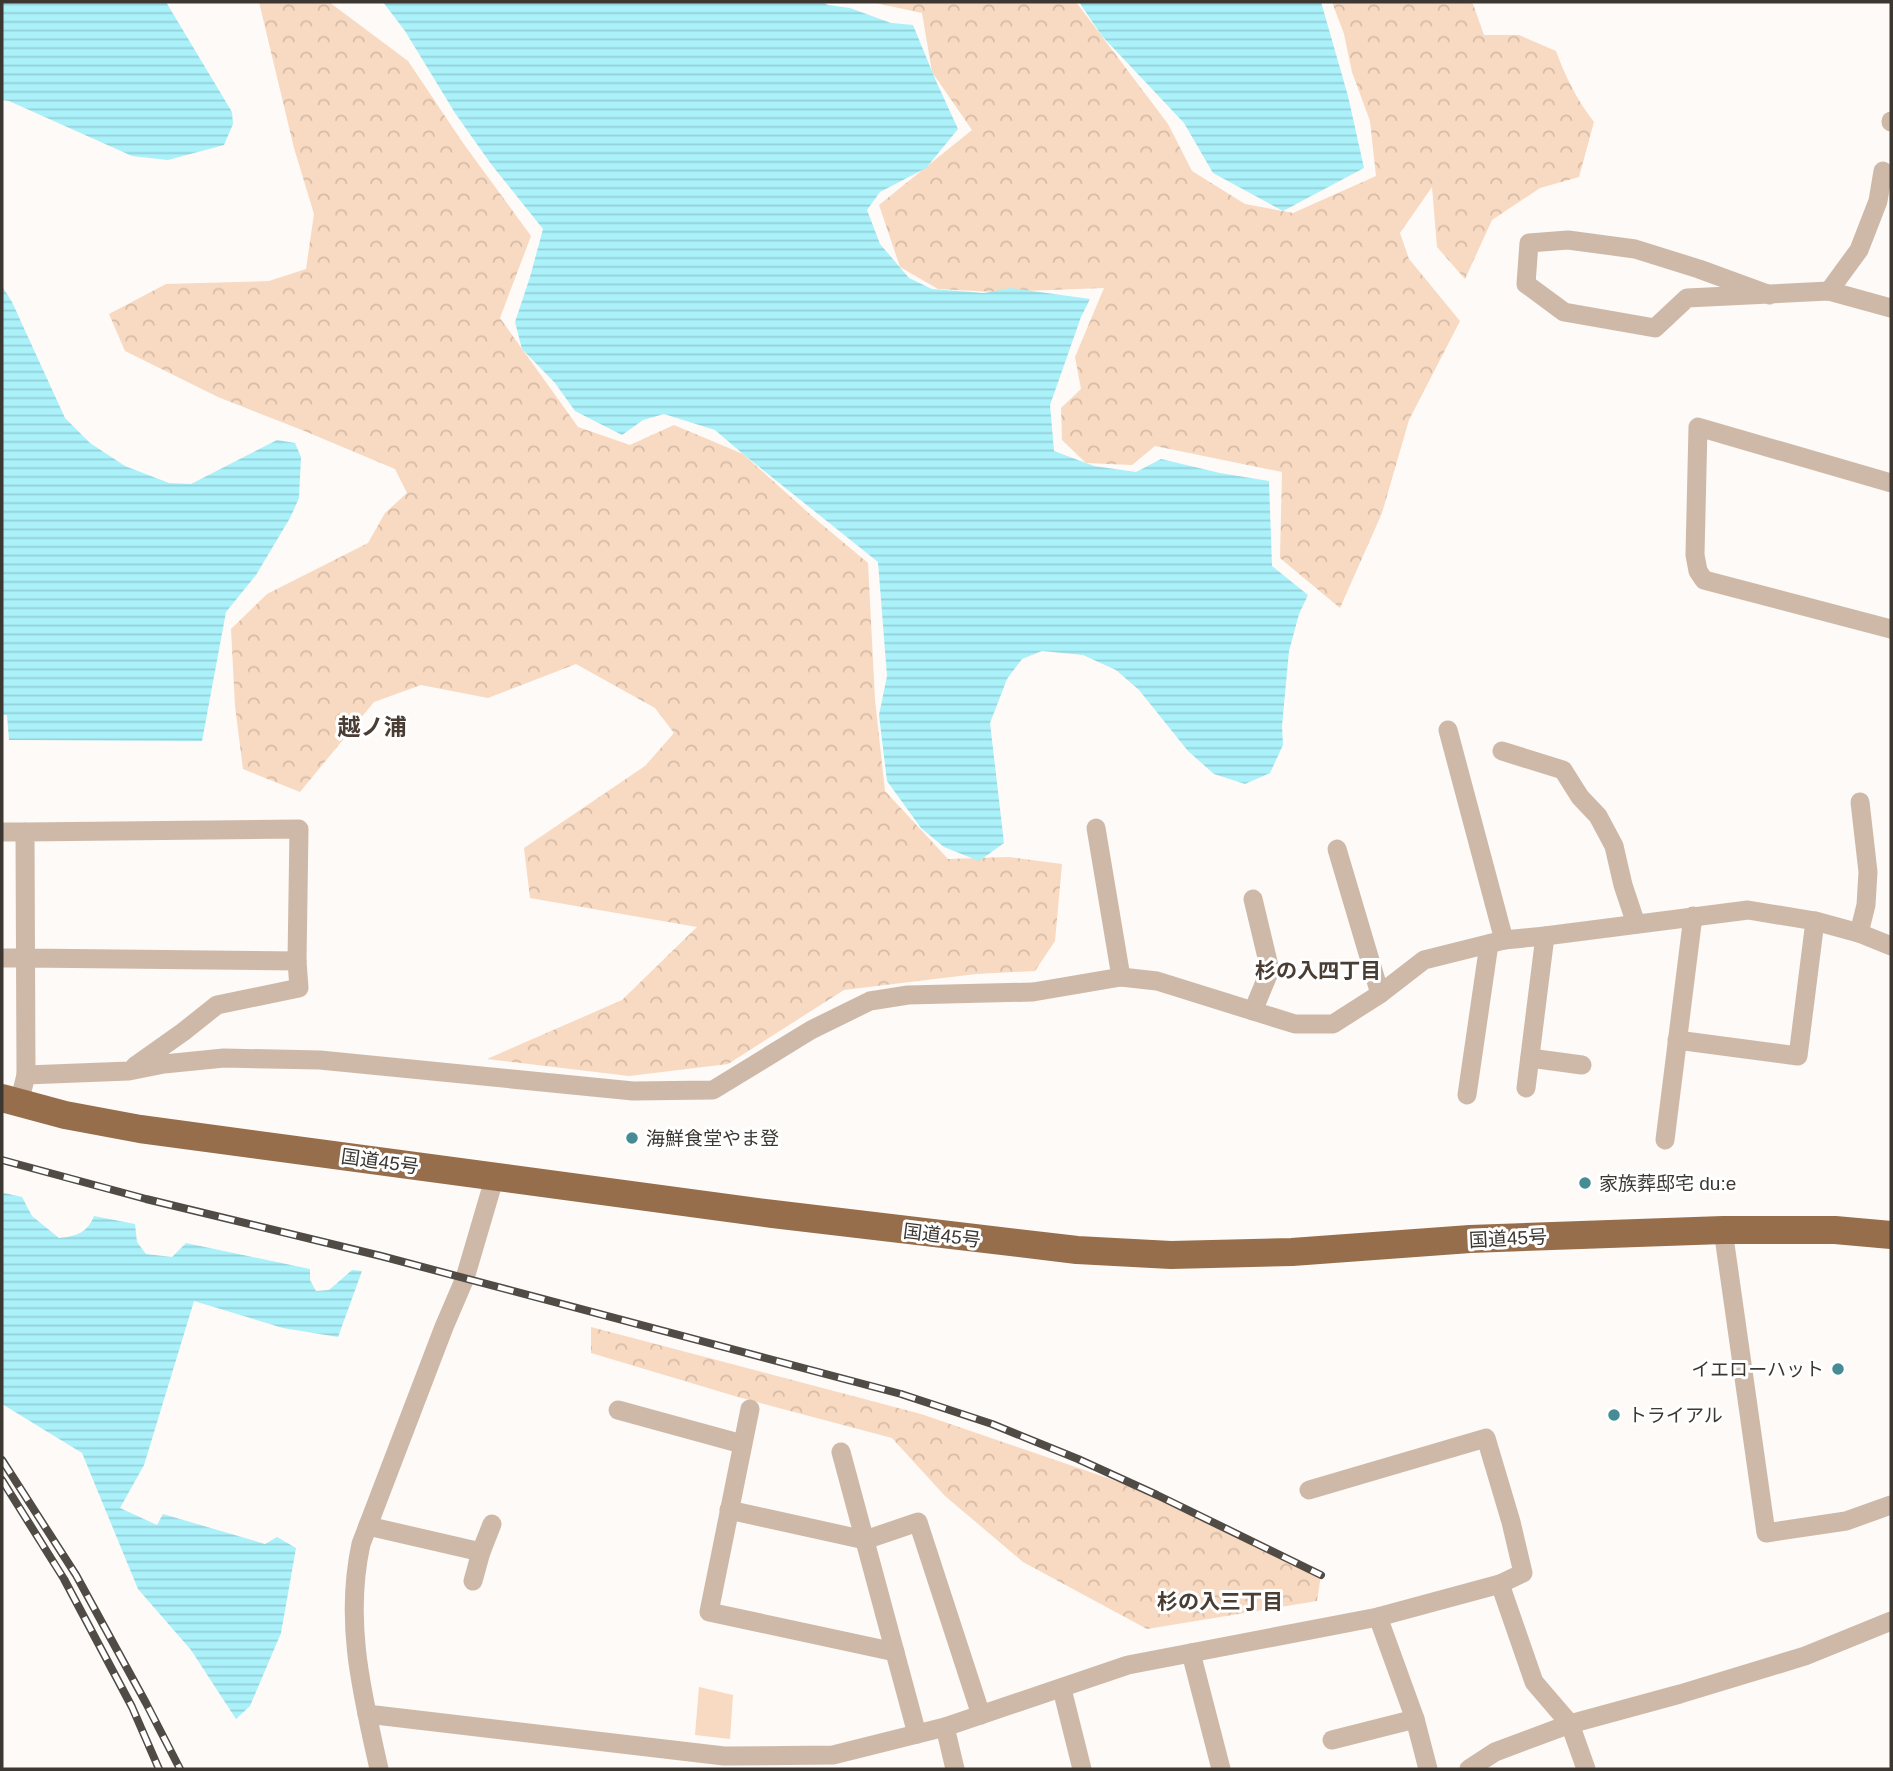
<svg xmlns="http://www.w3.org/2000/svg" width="1893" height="1771" font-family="Helvetica,'Noto Sans JP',sans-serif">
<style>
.forest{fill:url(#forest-crowns)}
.park{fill:#f8d9c1}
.water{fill:url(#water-rules)}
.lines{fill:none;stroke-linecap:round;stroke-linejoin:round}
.minor{stroke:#ceb9a9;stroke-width:19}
.highway{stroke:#976e4c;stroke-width:28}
.rail-casing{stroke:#514b46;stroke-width:8}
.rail{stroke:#fff;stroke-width:5;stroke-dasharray:16;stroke-linecap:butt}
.poi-dot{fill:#458c94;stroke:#fff;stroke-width:2.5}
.labels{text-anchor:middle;stroke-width:6;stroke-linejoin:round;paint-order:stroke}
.poi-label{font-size:19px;fill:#3d3732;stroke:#fff;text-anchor:start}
.street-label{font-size:19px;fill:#3d3732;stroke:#fff}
.neighbourhood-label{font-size:21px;font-weight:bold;fill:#4a3d33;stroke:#fff}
.quarter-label{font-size:23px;font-weight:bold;fill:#4a3d33;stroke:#fff}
</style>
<defs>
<pattern id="forest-crowns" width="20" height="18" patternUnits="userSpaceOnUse" patternTransform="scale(1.75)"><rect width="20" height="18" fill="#f8d9c1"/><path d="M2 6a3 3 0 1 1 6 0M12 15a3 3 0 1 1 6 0" fill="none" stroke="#d6bba6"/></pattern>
<pattern id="water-rules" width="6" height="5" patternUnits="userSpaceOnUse" patternTransform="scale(1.75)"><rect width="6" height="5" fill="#aaf1fa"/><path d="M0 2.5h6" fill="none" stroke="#93cfd7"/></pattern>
</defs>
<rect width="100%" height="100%" fill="#fdfaf7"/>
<g class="forest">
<polygon points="259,2 329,2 408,61 463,143 531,236 500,318 578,427 630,445 674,425 743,454 813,517 868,563 875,700 885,791 948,859 1009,857 1062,864 1055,941 1035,971 976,974 844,990 728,1064 629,1076 487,1059 622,1000 697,927 530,898 524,848 645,766 674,733 655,708 576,664 488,698 421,685 374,702 300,792 243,769 235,706 231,629 267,594 368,543 385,513 407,493 395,469 302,430 218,397 125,351 109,314 166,284 269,281 306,269 314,214 294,148"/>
<path d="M871 2H1076L1168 124 1192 171 1245 204 1293 213 1376 176 1370 121 1352 72 1344 34 1332 2H1469L1473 4 1484 35H1519L1556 51C1566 78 1577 100 1594 122L1579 177 1540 188 1492 220 1465 279 1437 247 1432 187 1400 233 1409 259 1460 321 1409 420 1382 513 1340 608 1280 558 1282 472 1155 446 1132 465 1086 463 1062 440 1061 408 1081 389 1075 357 1104 288 994 292 938 289 900 267 879 205 972 130 932 72 922 13Z"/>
<polygon points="591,1327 921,1414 1157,1495 1321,1575 1317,1601 1147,1629 1023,1562 945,1496 892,1438 738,1397 591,1353"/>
</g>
<polygon class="park" points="699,1687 733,1695 730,1739 695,1735"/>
<g class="water">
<polygon points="2,2 166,2 232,112 233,124 224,145 168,160 132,156 9,101 2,100"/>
<polygon points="383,2 822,2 828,5 850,8 891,23 913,25 936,81 958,129 926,168 880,192 867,210 880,244 909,278 932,289 984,293 1011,288 1090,299 1081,317 1050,405 1054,451 1094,466 1136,472 1161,459 1220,473 1269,481 1272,566 1308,595 1299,614 1289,651 1282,726 1283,745 1270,773 1245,784 1214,774 1188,751 1139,690 1116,670 1083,655 1042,651 1022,659 1007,679 990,723 1004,843 979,861 944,847 921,828 887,781 879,715 887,676 878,562 743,454 715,430 664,414 643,420 622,435 575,411 555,383 522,349 515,322 530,277 543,229 491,164 455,113 405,31"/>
<polygon points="1079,2 1321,2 1348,96 1364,168 1283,211 1213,173 1184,123 1102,36"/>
<polygon points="2,286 12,302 65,418 90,443 125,466 169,483 191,484 277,440 295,443 301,457 299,498 290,518 256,575 226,612 202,741 9,740 7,715 2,715"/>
<path d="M4 1193 22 1197 32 1216 59 1238C77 1236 87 1233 94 1216L135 1224 137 1242 146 1254 172 1257 186 1243 310 1269V1280L316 1291 329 1290 352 1270 362 1271 338 1337 283 1328 194 1301 144 1465 120 1508 157 1525 163 1514 265 1544 277 1537 296 1548 281 1633 250 1706 236 1719 191 1650 138 1589 82 1453 2 1404V1197Z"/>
</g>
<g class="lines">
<g class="minor">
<polyline points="1891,121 1891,122"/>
<polyline points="1829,291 1859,250 1878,201 1883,171"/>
<polyline points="1770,295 1699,269 1635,249 1568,240 1529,243 1526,284 1564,312 1655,328 1687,298 1829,291 1891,308"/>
<polyline points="1891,483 1698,427 1695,555 1698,571 1704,580 1891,629"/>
<polyline points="1448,730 1504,940"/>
<polyline points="1502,751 1563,770 1580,797 1598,816 1614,846 1623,885 1636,924"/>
<polyline points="1096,828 1121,977"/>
<polyline points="2,832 25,832"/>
<polyline points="1337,849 1380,994"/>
<polyline points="1859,933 1866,905 1868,872 1860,802"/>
<polyline points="2,958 26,958 297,961 299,829 25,832 26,1075"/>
<polyline points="1253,1011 1270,970 1253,899"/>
<polyline points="1677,1040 1798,1056 1815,921"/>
<polyline points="1530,1058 1582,1065"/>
<polyline points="135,1066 183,1032 217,1005 299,988 297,961"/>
<polyline points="1526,1088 1545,936"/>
<polyline points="1467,1095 1489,944"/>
<polyline points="19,1103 26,1075 129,1071 164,1064 224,1058 320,1060 633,1091 713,1090 811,1030 870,1001 908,995 1033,992 1121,977 1157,981 1295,1024 1333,1024 1380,994 1424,960 1504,940 1545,936 1748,910 1815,921 1859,933 1891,946"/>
<polyline points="1665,1140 1693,916"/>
<polyline points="1723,1230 1766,1533 1846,1521 1891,1505"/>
<polyline points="750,1409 709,1612 895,1652"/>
<polyline points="618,1410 742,1444"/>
<polyline points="841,1452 917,1734"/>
<polyline points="1309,1490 1486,1438 1511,1522 1523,1573 1500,1584"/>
<polyline points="729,1510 865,1540 918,1522 981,1715"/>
<polyline points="368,1526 481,1552"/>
<polyline points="473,1581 481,1552 492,1524"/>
<polyline points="1378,1617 1415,1719 1428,1769"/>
<polyline points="1191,1653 1221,1769"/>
<polyline points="1062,1689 1082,1769"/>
<polyline points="367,1714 724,1756 833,1755 945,1727 1128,1665 1378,1617 1500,1584 1534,1682 1570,1724 1495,1752 1469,1769"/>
<polyline points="945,1727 955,1769"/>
<polyline points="1332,1740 1415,1719"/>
<path d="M379 1769C362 1693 344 1622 361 1544L444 1327 465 1278 495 1176"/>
<polyline points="1586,1769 1570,1724 1680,1694 1805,1656 1891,1621"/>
</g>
<polyline class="highway" points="2,1098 65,1115 140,1129 773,1214 1077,1250 1171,1255 1292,1252 1470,1239 1723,1230 1835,1230 1891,1235"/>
<g class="rail-casing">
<g id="rail">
<polyline points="2,1160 146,1199 381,1256 901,1394 992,1424 1078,1459 1157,1495 1321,1575"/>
<polyline points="2,1460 76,1575 146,1703 180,1769"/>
<polyline points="2,1480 64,1579 132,1707 159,1769"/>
</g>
</g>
<use href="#rail" class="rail"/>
</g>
<g class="poi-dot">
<circle cx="632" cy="1138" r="7"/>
<circle cx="1585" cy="1183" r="7"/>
<circle cx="1838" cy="1369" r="7"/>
<circle cx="1614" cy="1415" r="7"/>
</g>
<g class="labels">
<g class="poi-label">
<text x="646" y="1145">海鮮食堂やま登</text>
<text x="1599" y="1190">家族葬邸宅 du:e</text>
<text x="1824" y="1376" text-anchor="end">イエローハット</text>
<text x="1628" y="1422">トライアル</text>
</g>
<g class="street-label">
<text transform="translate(380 1161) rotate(8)" y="7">国道45号</text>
<text transform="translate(942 1235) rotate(7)" y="7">国道45号</text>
<text transform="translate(1508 1238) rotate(-3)" y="7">国道45号</text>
</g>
<g class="neighbourhood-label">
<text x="1318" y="978">杉の入四丁目</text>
<text x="1220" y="1609">杉の入三丁目</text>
</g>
<g class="quarter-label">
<text x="372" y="735">越ノ浦</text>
</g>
</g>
<rect width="1893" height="1771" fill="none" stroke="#3d3732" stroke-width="7"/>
</svg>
